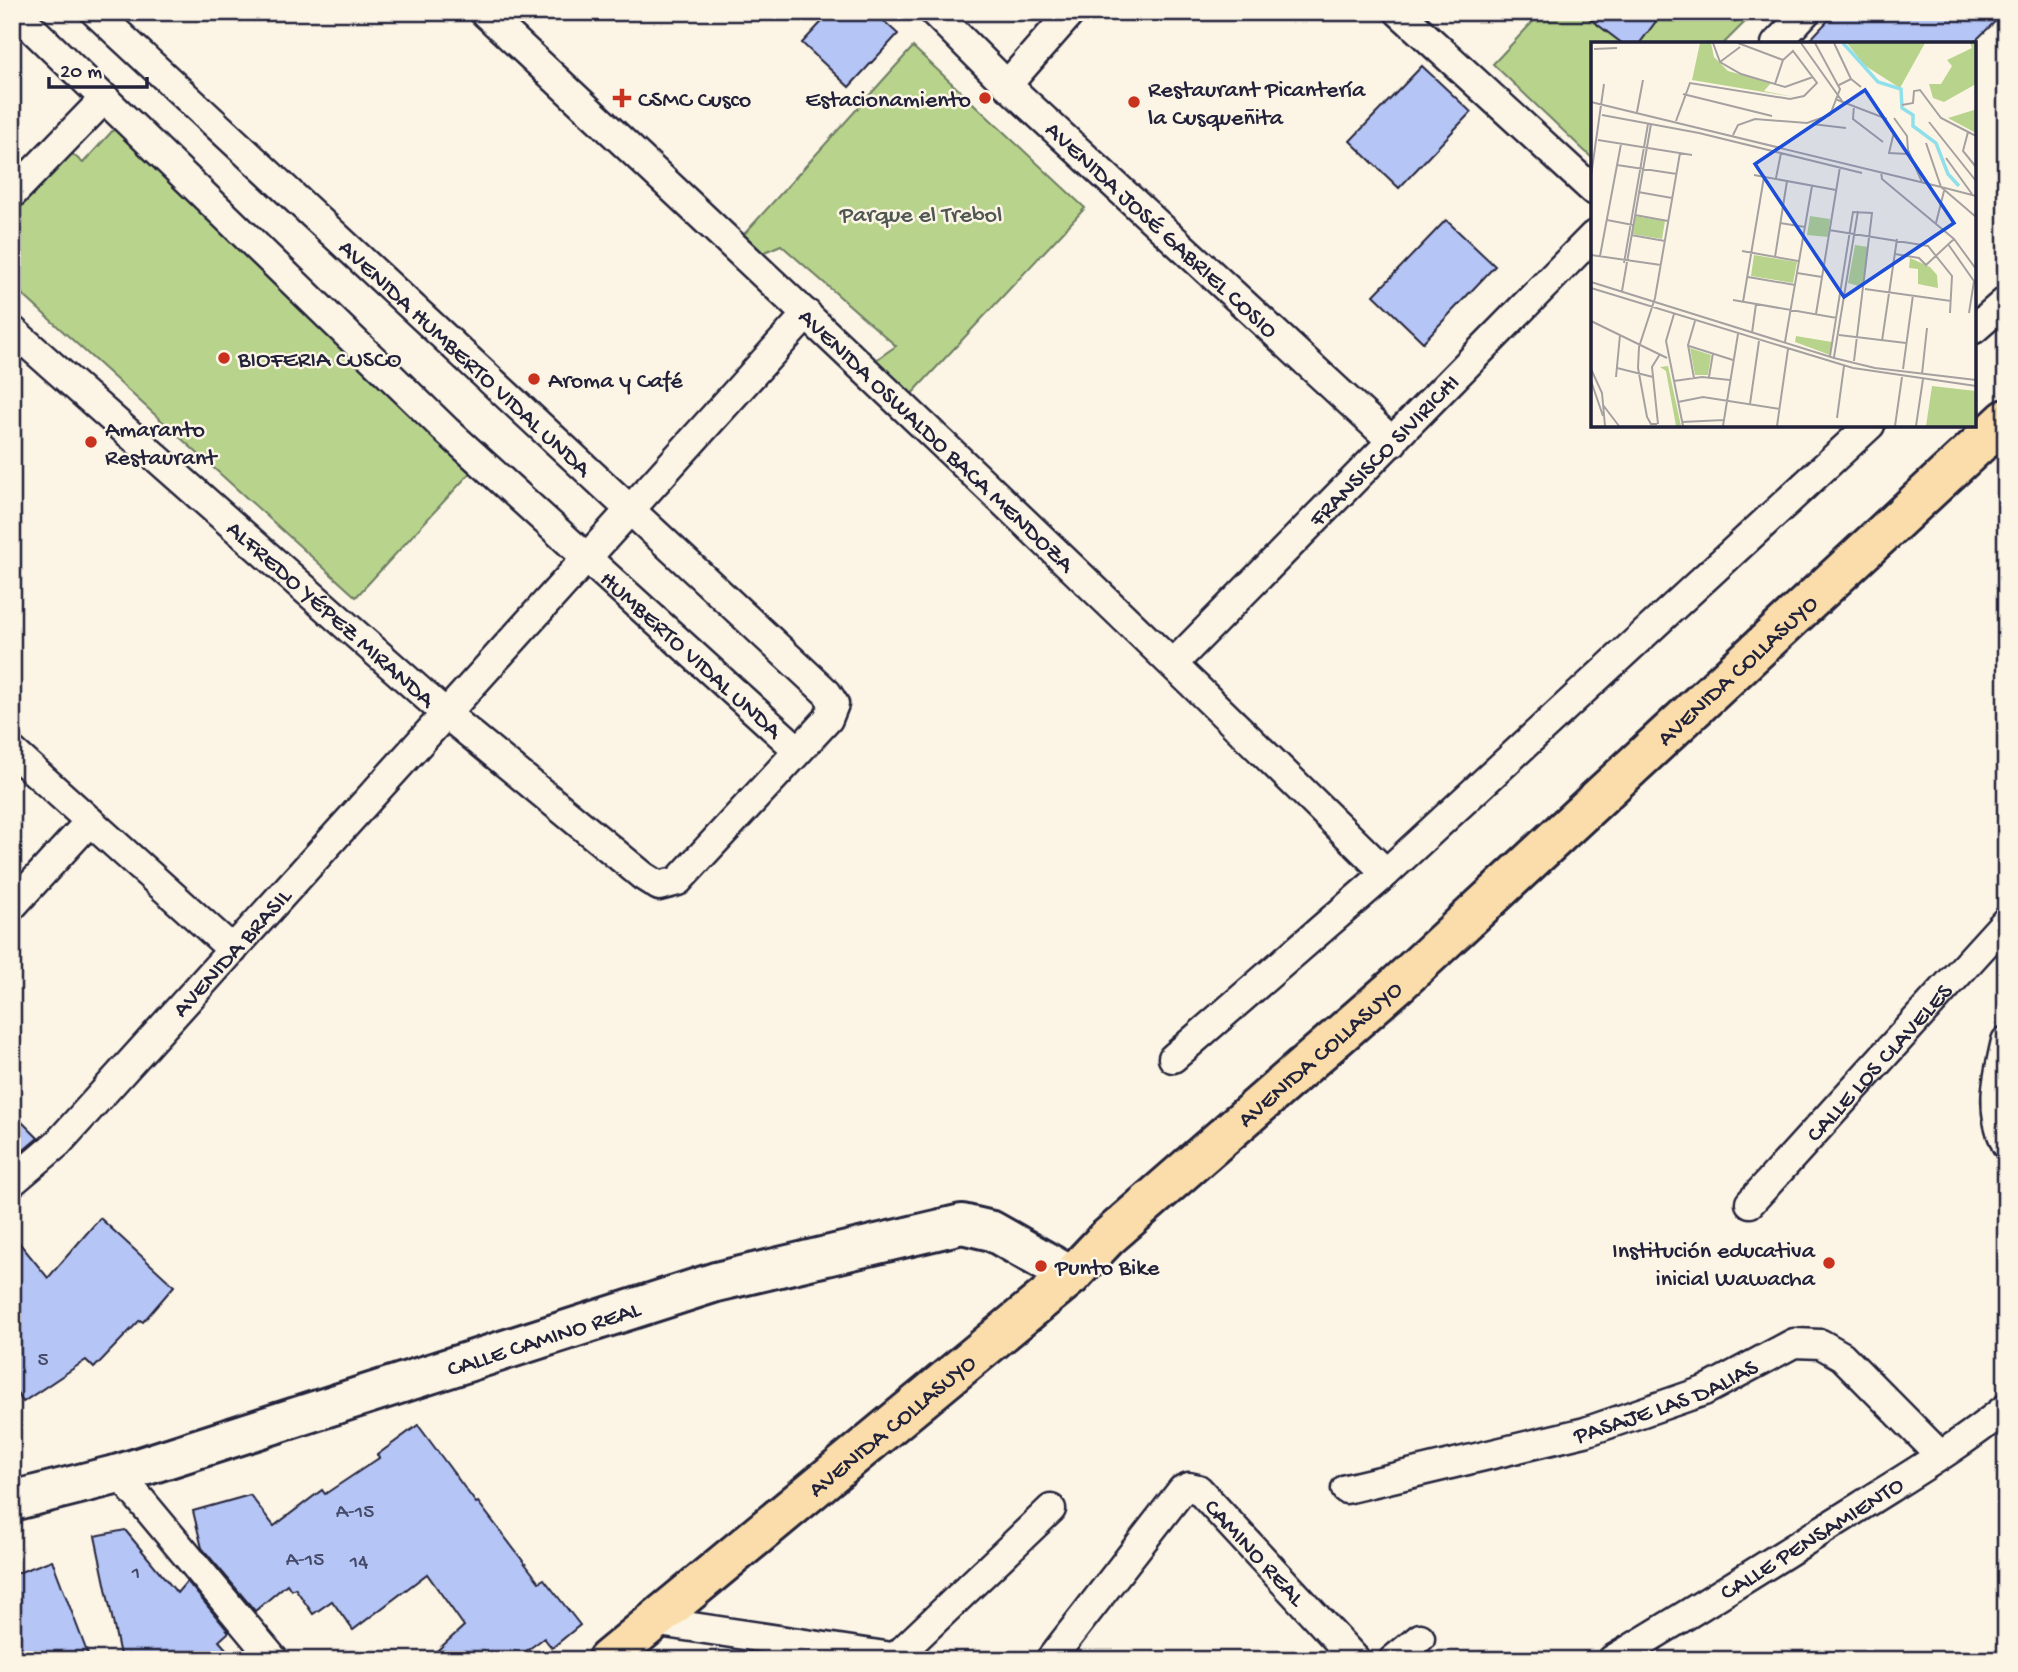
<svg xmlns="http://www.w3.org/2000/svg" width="2018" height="1672" font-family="'Gochi Hand',sans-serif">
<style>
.green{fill:#b8d48c;stroke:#6d7b64;stroke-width:2}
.building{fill:#b5c5f5;stroke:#22223b;stroke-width:2}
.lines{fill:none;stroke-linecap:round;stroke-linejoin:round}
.street-casing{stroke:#22223b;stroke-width:33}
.secondary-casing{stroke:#22223b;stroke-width:44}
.primary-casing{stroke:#22223b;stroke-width:44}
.street{stroke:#fcf5e5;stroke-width:28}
.secondary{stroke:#fcf5e5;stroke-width:38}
.primary{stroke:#faddab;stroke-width:38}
.poi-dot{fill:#c8321e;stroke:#fcf5e5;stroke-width:2.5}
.labels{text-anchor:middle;stroke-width:5;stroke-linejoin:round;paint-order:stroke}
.number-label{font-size:21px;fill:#474b6a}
.poi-label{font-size:24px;fill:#22223b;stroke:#fcf5e5;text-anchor:start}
.park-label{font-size:24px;fill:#4f5753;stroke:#fcf5e5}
.street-label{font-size:24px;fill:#22223b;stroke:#fcf5e5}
.inset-river{fill:none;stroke:#8fe0eb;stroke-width:3.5}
.inset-road{fill:none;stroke:#a5a1a1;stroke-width:2}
.view{fill:#1d4ed8;fill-opacity:0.15;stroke:#1d4ed8;stroke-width:3.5}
.inset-edge{fill:none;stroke:#22223b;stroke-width:3.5}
</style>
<rect width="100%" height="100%" fill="#fcf5e5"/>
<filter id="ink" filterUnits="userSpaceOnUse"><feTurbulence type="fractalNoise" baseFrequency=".0143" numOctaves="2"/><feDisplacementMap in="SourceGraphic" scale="14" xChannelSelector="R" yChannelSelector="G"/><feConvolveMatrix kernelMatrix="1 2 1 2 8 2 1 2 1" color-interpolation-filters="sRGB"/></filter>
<g filter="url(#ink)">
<g class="green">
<polygon points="1542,12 1749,12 1752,15 1723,44 1593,44 1593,159 1493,64"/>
<polygon points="913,47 1085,208 908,398 873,362 896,346 781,245 755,256 738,241"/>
<polygon points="116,127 470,473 356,597 12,285 12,215 70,152 83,163"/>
</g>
<g class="building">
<polygon points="831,12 874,12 898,34 849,87 802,43"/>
<polygon points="1581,12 1663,12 1639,44 1623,44"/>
<polygon points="1836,12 2005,12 1972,44 1806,44"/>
<polygon points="1422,66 1471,112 1399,188 1350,141"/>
<polygon points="1446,220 1495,266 1423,342 1374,295"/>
<polygon points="12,1112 38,1138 12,1160"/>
<polygon points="100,1218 174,1286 143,1322 140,1320 94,1368 86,1360 23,1402 12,1385 12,1234 48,1278"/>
<polygon points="418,1425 476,1503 478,1502 539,1582 544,1579 580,1625 552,1648 544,1638 514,1660 427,1660 464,1626 427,1574 353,1630 332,1601 313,1614 295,1588 291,1590 287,1584 255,1611 202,1548 193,1511 250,1495 274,1526 322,1490 325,1494 379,1458 377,1455"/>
<polygon points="125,1530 177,1593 187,1581 229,1632 219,1641 236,1660 121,1660 95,1536"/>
<polygon points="52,1560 90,1660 12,1660 12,1575"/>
</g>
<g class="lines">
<g class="street-casing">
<g id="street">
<path id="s1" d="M15 12 447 431 798 750"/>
<path id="s2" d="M484 12C788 296 1090 581 1386 873"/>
<path id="s3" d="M934 12 1007 85 1393 442"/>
<polyline points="1399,12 1593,190"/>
<polyline points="1776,44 1806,12"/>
<polyline points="1007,85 1071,12"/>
<polyline points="12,194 105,98"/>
<polyline points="1974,329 2006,301"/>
<path id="s4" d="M12 330 446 714 643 876 659 886 678 881 828 719 834 704 827 693 95 12"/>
<path id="s5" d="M1174 663 1593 236"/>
<polyline points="12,751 233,950"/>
<polyline points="12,906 90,821"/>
<path d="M2006 1041C1998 1077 1989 1109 2006 1144"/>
<polyline points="1173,1058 1386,873 1870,425"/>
<path id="s6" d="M12 1182 58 1143 807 314"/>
<path id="s7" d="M1750 1203 2006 921"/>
<polyline points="119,1474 274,1660"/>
<path id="s8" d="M1346 1489 1585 1432 1704 1391 1794 1343 1821 1344 1842 1356 1940 1455"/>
<polyline points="652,1621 912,1660"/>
<polyline points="896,1657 1051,1509"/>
<path id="s9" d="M1050 1660 1182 1490 1189 1487 1198 1489 1356 1660"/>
<polyline points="1393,1660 1420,1638"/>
<path id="s10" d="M1612 1660C1696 1610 1778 1558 1861 1506 1910 1475 1961 1445 2006 1408"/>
</g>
</g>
<g class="secondary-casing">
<g id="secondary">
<path id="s11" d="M12 1501 119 1474 716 1282 962 1224 992 1231 1071 1276"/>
</g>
</g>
<g class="primary-casing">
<g id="primary">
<path id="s12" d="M607 1660 1071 1276 1107 1238 1398 984 2006 419"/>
</g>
</g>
<use href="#street" class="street"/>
<use href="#secondary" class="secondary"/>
<use href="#primary" class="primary"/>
</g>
</g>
<g class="poi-dot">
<path d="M618.5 87.5h7v7h7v7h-7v7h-7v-7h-7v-7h7z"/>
<circle cx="985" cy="98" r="7"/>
<circle cx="1134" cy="102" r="7"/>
<circle cx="224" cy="358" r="7"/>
<circle cx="534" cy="379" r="7"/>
<circle cx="91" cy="442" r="7"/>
<circle cx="1829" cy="1263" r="7"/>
<circle cx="1041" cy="1266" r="7"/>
</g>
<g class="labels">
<g class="number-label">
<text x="43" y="1365">5</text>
<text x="355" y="1517">A-15</text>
<text x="305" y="1565">A-15</text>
<text x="359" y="1567">14</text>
<text x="136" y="1578">1</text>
</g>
<g class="poi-label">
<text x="1148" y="96">Restaurant Picantería<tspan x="1148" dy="28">la Cusqueñita</tspan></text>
<text x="638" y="106">CSMC Cusco</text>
<text x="971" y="106" text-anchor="end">Estacionamiento</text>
<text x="238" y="366">BIOFERIA CUSCO</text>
<text x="548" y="387">Aroma y Café</text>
<text x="105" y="436">Amaranto<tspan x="105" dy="28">Restaurant</tspan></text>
<text x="1815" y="1257" text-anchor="end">Institución educativa<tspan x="1815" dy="28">inicial Wawacha</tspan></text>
<text x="1055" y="1274">Punto Bike</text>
</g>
<g class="park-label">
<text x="921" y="221">Parque el Trebol</text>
</g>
<g class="street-label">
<text dy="8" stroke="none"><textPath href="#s3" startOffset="315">AVENIDA JOSÉ GABRIEL COSIO</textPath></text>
<text transform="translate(466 357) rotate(43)" y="8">AVENIDA HUMBERTO VIDAL UNDA</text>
<text dy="8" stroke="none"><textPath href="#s2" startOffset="623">AVENIDA OSWALDO BACA MENDOZA</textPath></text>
<text dy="8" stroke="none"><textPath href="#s5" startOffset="299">FRANSISCO SIVIRICHI</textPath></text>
<text dy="8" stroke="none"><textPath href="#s4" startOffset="427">ALFREDO YÉPEZ MIRANDA</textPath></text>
<text dy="8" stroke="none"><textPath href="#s1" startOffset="933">HUMBERTO VIDAL UNDA</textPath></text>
<text dy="8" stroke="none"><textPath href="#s12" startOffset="1503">AVENIDA COLLASUYO</textPath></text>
<text dy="8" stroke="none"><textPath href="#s6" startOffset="318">AVENIDA BRASIL</textPath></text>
<text dy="8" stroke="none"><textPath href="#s12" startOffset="936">AVENIDA COLLASUYO</textPath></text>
<text dy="8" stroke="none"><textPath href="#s7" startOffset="191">CALLE LOS CLAVELES</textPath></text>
<text dy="8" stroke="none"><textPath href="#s11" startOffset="556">CALLE CAMINO REAL</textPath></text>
<text dy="8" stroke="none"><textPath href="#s8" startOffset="332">PASAJE LAS DALIAS</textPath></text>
<text dy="8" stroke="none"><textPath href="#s12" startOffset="369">AVENIDA COLLASUYO</textPath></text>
<text dy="8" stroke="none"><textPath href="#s10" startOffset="234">CALLE PENSAMIENTO</textPath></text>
<text dy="8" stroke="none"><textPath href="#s9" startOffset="317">CAMINO REAL</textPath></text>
</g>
</g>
<g transform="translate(1591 42)">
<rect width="385" height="385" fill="#fcf5e5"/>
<path d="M109 1H120L123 15 137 29 180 41 173 49 203 55 101 38ZM256 1H334L309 46 273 23ZM379 1H385V42L353 60 342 56 338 42H350L361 24 356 18 381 6ZM385 66V91L357 76 383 68ZM44 174 74 179 71 197 41 192ZM219 174 239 177 237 195 216 193ZM264 203 277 205 271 245 257 241ZM163 213 206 220 202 241 160 234ZM319 216 339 225 346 233 347 246 327 242V227L318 226ZM205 294 241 300 239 313 204 300ZM99 306 120 313 117 333H104ZM77 324 90 384H85L75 329 69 325ZM341 344 385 349V384H335Z" fill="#b8d48c"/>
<path class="inset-river" d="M252 1 287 40 310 47 311 66 322 73V84L345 101 357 132 368 144"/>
<path class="inset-road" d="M122 1 129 20 150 32 194 45 222 35M147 1 192 18M210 1 251 59M243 1 260 37M3 7 26 6M129 20 149 5M248 43 260 37 270 45M92 52 181 74M244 57 296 77M0 60 350 145 385 175M263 63 262 77 292 100M311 63 322 61 323 49 329 48 350 76 385 94M46 70 52 38M11 73 108 91 271 131M303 76 316 94 317 108 331 140M85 79 99 41 199 57 213 54 226 41 202 9 192 18 184 42M338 80 385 139M221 82 255 86M303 90 298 111 317 112M377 90 372 109 385 125M142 93 147 83 164 77 216 81 239 73 249 47 224 1M7 98 101 113M335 101 350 145 385 154M355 116 381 152M26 123 86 132M290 130 291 137 363 197 385 227M163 133 245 148M0 134 13 42M185 136 190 111M47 150 81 156M44 173 77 179M16 178 42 183M189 181 214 185M345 181 353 149M238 188 337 204 361 234 359 271M40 193 74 199M357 202 385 242M151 209 207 219M304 212 328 216 335 223 363 197M0 213 70 223M9 214 30 102M184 215 196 139M33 221 57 82M206 231 231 235M157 235 204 243M0 240 243 316 284 326 385 338M0 246 262 326 385 344M274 247 360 259M31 249 60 82M142 258 246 276M152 260 173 135M378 271 383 239M83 272 75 299 92 384M225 272 249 125M0 279 76 316M161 291 165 262M248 293 315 301M291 299 306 197M194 300 221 144M98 304 142 318M239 314 262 170 281 171 263 319M243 315 267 169M26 326 62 335M0 327 11 351 14 384M312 327 322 253M331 332 336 286M25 335 29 293M118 335 122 311M103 336 97 303 104 279M0 339 12 374M83 339 111 335 139 338M87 360 112 355 189 367M159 362 168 299M12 363 28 384M246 376 253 324M91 380 133 378M66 382H60L56 375 47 326 48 305 64 256 89 111M67 382 61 325 69 312M132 384 147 292M186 384 197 307M304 384 311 335M325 384 332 337"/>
<path class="view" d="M274 48 363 181 253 255 164 122Z"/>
<rect width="385" height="385" class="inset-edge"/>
</g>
<rect width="2018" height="1672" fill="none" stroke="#fcf5e5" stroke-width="42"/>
<rect x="21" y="21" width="1976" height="1630" fill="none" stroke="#22223b" stroke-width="2.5" filter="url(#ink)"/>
<path d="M49 77v10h98v-10" fill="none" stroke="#22223b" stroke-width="3.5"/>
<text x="60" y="77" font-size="21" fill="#22223b" stroke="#fcf5e5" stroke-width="5" paint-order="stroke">20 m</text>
</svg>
